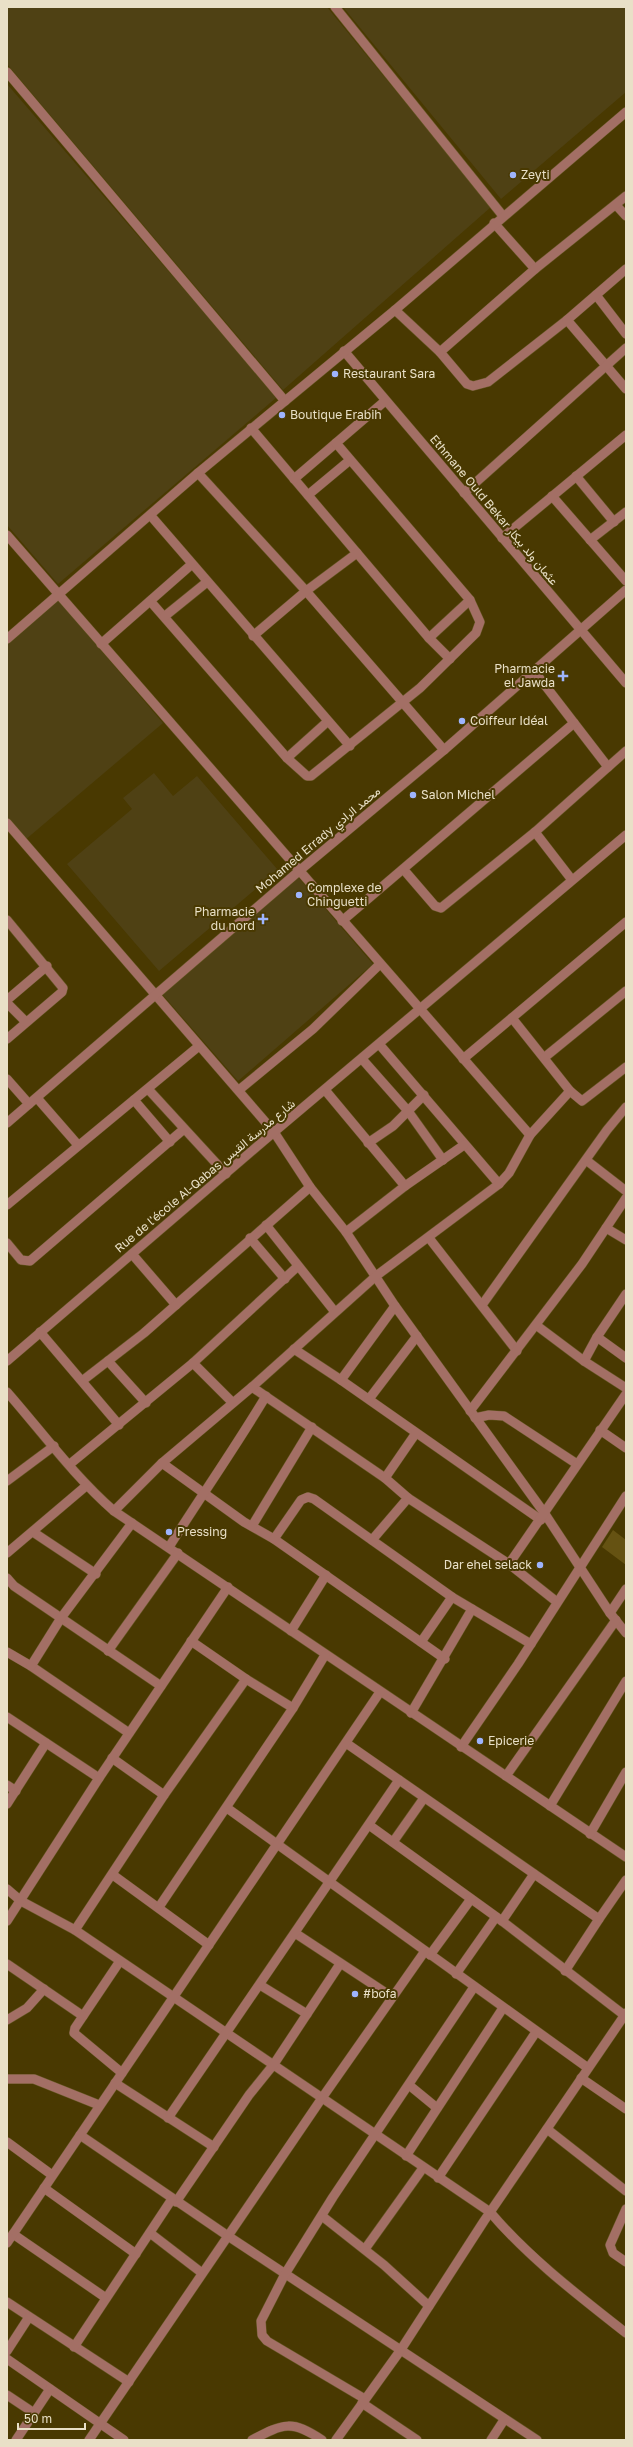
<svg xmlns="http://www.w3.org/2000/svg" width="633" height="2447" font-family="'Golos Text',Vazirmatn,sans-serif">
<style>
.built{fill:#4f4114}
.green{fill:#655212}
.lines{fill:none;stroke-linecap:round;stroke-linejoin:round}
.minor-casing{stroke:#665725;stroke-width:10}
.minor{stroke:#a36f65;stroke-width:9}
.poi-dot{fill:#9eb4fd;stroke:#493901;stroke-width:1.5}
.labels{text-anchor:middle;stroke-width:4;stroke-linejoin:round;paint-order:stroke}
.poi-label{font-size:12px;fill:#e9e0c7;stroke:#493901;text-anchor:start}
.street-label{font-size:12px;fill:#e9e0c7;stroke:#493901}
</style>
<rect width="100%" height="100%" fill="#493901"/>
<g class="built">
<polygon points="7,7 327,7 491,207 283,390 7,64"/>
<polygon points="343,7 626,7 626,92 501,199"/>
<polygon points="7,84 277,397 58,584 7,525"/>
<polygon points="58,600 163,723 25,840 7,819 7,643"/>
<polygon points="154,773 173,796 197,776 278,870 159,971 67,864 132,809 123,798"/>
<polygon points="298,877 373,964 238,1081 162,994"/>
</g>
<polygon class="green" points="613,1530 626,1540 626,1565 602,1547"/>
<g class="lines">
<g class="minor-casing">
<g id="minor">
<polyline points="335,7 503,216"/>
<polyline points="7,72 285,401"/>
<polyline points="616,205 626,216"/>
<polyline points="494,223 535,269"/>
<polyline points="596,295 626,334"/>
<polyline points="395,310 440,352 467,384 473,386 488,382 567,320 626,269"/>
<polyline points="567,320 626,389"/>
<polyline points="344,351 626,683"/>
<polyline points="440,352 535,269 626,196"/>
<polyline points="251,428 429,638 450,659"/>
<polyline points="198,473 306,591 444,750"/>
<polyline points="576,476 614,522"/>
<polyline points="294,479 385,401"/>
<polyline points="464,493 626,348"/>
<polyline points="308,495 350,460"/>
<polyline points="552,496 626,581"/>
<polyline points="151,516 350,746"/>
<polyline points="7,535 530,1135"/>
<polyline points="502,538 626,435"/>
<polyline points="590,540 626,512"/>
<polyline points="151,602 287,758 307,776 311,776 420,688 476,633 480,622 470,600 336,443"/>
<polyline points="165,616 207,582"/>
<polyline points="253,636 306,591 357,553"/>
<polyline points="429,638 470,600"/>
<polyline points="7,639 198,473 395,310 626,112"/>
<polyline points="101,644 192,564"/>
<polyline points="534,671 608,767"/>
<polyline points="287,758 327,722"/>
<polyline points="7,823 274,1132 310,1187 346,1232 395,1306 545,1514 610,1613 626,1633"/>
<polyline points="535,832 572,880"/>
<polyline points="404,870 435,906 441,908 535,832 626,751"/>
<polyline points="7,920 63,988 62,992 7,1039"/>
<polyline points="342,921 574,723"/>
<polyline points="7,1000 47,966"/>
<polyline points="7,1003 26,1022"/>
<polyline points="512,1018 570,1091 582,1101 626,1067"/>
<polyline points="379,1044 499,1184"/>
<polyline points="545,1057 626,991"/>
<polyline points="362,1059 408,1111 443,1160"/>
<polyline points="463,1059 626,922"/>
<polyline points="7,1079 29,1104"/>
<polyline points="148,1089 226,1174"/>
<polyline points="239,1090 313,1029 380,964"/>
<polyline points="325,1090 405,1186"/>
<polyline points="37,1098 78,1145"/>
<polyline points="134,1100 170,1142"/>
<polyline points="7,1123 299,871 444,750 626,590"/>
<polyline points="368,1143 393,1126 424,1095"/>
<polyline points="586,1160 626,1191"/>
<polyline points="7,1205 199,1046"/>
<polyline points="266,1225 335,1312"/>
<polyline points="606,1228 626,1240"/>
<polyline points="346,1232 405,1186 464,1145"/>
<polyline points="250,1238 285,1279"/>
<polyline points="429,1238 517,1351"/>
<polyline points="7,1243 21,1260 30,1261 184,1129"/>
<polyline points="132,1254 176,1305"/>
<polyline points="626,1294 597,1337 626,1358"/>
<polyline points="482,1305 607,1130 626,1107"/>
<polyline points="536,1325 584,1361 626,1388"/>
<polyline points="40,1332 119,1425"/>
<polyline points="294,1349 341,1380 541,1520"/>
<polyline points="7,1361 274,1132 626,835"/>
<polyline points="108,1361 146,1403"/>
<polyline points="584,1361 597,1337"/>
<polyline points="193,1363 232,1402"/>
<polyline points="341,1380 395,1306"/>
<polyline points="82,1381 144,1333 310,1187"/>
<polyline points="252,1387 385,1478 408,1498 509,1564 557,1602"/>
<path d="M7 1392C42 1432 74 1476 114 1511L626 1857"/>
<polyline points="369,1399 417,1336"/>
<polyline points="470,1411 582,1264 626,1198"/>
<polyline points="475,1418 489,1415 504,1416 577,1464"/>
<polyline points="600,1430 626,1448"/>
<polyline points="162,1463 244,1522 274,1539 445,1659"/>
<polyline points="70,1464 193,1363 298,1266"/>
<polyline points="385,1478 416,1433"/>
<polyline points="7,1481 54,1446"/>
<polyline points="114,1511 162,1463 252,1387 376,1276 499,1184 509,1173 530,1135 570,1091"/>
<polyline points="252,1526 312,1427"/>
<polyline points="33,1532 96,1574"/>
<polyline points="274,1539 301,1500 308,1497 314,1499 452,1597 531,1644"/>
<polyline points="372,1540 408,1498"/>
<path d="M169 1547C201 1496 235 1448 266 1396"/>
<polyline points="7,1553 86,1486"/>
<polyline points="509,1564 626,1394"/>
<polyline points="7,1578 14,1586 161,1686"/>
<polyline points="610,1613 626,1589"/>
<polyline points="291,1631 326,1575"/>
<polyline points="191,1641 246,1679 293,1708"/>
<polyline points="421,1642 452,1597"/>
<polyline points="108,1651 178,1553"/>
<polyline points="7,1652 31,1666 129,1733"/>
<polyline points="31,1666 61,1618 132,1523"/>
<polyline points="411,1713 472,1609"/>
<polyline points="7,1717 99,1778"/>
<polyline points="346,1743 599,1919 626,1880"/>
<polyline points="461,1747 518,1664 626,1496"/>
<polyline points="112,1758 164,1795"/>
<polyline points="506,1776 616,1620"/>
<polyline points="7,1785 16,1791"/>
<polyline points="7,1804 46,1743"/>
<polyline points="550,1806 626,1681"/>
<polyline points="227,1808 588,2068"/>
<polyline points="369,1825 502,1921 624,2015"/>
<polyline points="590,1834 626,1772"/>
<polyline points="393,1842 424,1798"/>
<polyline points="113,1875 209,1945"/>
<path d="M7 1889 21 1901 75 1930 490 2212C529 2258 579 2296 626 2333"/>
<polyline points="159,1907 293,1708 325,1655"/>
<polyline points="7,1921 99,1778 228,1587"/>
<polyline points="502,1921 534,1874"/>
<polyline points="75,1930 164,1795 246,1679"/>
<polyline points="295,1933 392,1997"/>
<polyline points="430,1955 471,1899"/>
<polyline points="120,1961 75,2028 74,2033 122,2073"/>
<polyline points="7,1964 83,2016"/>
<polyline points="565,1971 599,1919"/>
<polyline points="456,1974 496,1917"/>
<polyline points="260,1985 307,2014"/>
<polyline points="7,2020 27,2008 44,1989"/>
<polyline points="581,2078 626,2109"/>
<polyline points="7,2079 34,2079 99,2105"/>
<polyline points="115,2083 214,2147"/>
<polyline points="409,2085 437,2108"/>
<polyline points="168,2118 399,1780"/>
<polyline points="547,2129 626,2191"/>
<polyline points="80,2135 228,2236 537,2440"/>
<polyline points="7,2142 52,2175"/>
<polyline points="406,2156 503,2008"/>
<polyline points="438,2178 536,2032"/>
<polyline points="44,2188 136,2254"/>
<polyline points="176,2202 249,2095 274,2064 340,1964"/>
<polyline points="626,2209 610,2245 613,2253 626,2262"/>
<polyline points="322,2216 384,2265 429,2306"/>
<polyline points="150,2233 202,2273"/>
<polyline points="13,2234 106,2298"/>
<polyline points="7,2243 380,1692"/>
<polyline points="365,2249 423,2168"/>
<polyline points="7,2302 129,2382"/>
<polyline points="74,2347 172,2199"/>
<polyline points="7,2351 29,2317"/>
<polyline points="7,2359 124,2440"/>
<polyline points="7,2395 34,2413"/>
<polyline points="365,2399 267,2341 262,2335 261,2321 285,2274 333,2197 474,1987"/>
<polyline points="362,2403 417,2440"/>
<polyline points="16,2440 50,2389"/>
<polyline points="89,2440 322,2098 425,1951"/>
<path d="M252 2440C284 2423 292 2420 322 2440"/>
<polyline points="336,2440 400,2351 484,2221 626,2013"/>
<polyline points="491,2440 504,2420"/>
</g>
</g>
<use href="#minor" class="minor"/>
</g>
<g class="poi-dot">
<circle cx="513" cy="175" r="4"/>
<circle cx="335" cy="374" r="4"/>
<circle cx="282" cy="415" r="4"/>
<path d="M561 670h4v4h4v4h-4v4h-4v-4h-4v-4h4z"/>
<circle cx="462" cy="721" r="4"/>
<circle cx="413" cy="795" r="4"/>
<circle cx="299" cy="895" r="4"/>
<path d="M261 913h4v4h4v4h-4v4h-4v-4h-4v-4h4z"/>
<circle cx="169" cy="1532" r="4"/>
<circle cx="540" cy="1565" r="4"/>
<circle cx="480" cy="1741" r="4"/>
<circle cx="355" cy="1994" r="4"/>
</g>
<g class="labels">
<g class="poi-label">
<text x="521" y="179">Zeyti</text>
<text x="343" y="378">Restaurant Sara</text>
<text x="290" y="419">Boutique Erabih</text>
<text x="555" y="673" text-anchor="end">Pharmacie<tspan x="555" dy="14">el Jawda</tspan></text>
<text x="470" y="725">Coiffeur Idéal</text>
<text x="421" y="799">Salon Michel</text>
<text x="307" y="892">Complexe de<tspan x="307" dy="14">Chinguetti</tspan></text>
<text x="255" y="916" text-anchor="end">Pharmacie<tspan x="255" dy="14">du nord</tspan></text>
<text x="177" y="1536">Pressing</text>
<text x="532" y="1569" text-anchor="end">Dar ehel selack</text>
<text x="488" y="1745">Epicerie</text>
<text x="363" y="1998">#bofa</text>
</g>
<g class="street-label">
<text transform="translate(494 510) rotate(50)" y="4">Ethmane Ould Bekar عثمان ولد بيكار</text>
<text transform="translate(318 840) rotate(-40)" y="4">Mohamed Errady محمد الرادي</text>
<text transform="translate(205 1176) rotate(-40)" y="4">Rue de l'école Al-Qabas شارع مدرسة القبس</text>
</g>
</g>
<rect width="633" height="2447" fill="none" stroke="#e9e0c7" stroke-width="16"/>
<path d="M18 2423v6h67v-6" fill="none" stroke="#e9e0c7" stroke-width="2"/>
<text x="24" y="2423" font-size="12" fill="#e9e0c7" stroke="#493901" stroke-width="3" paint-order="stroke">50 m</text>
</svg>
